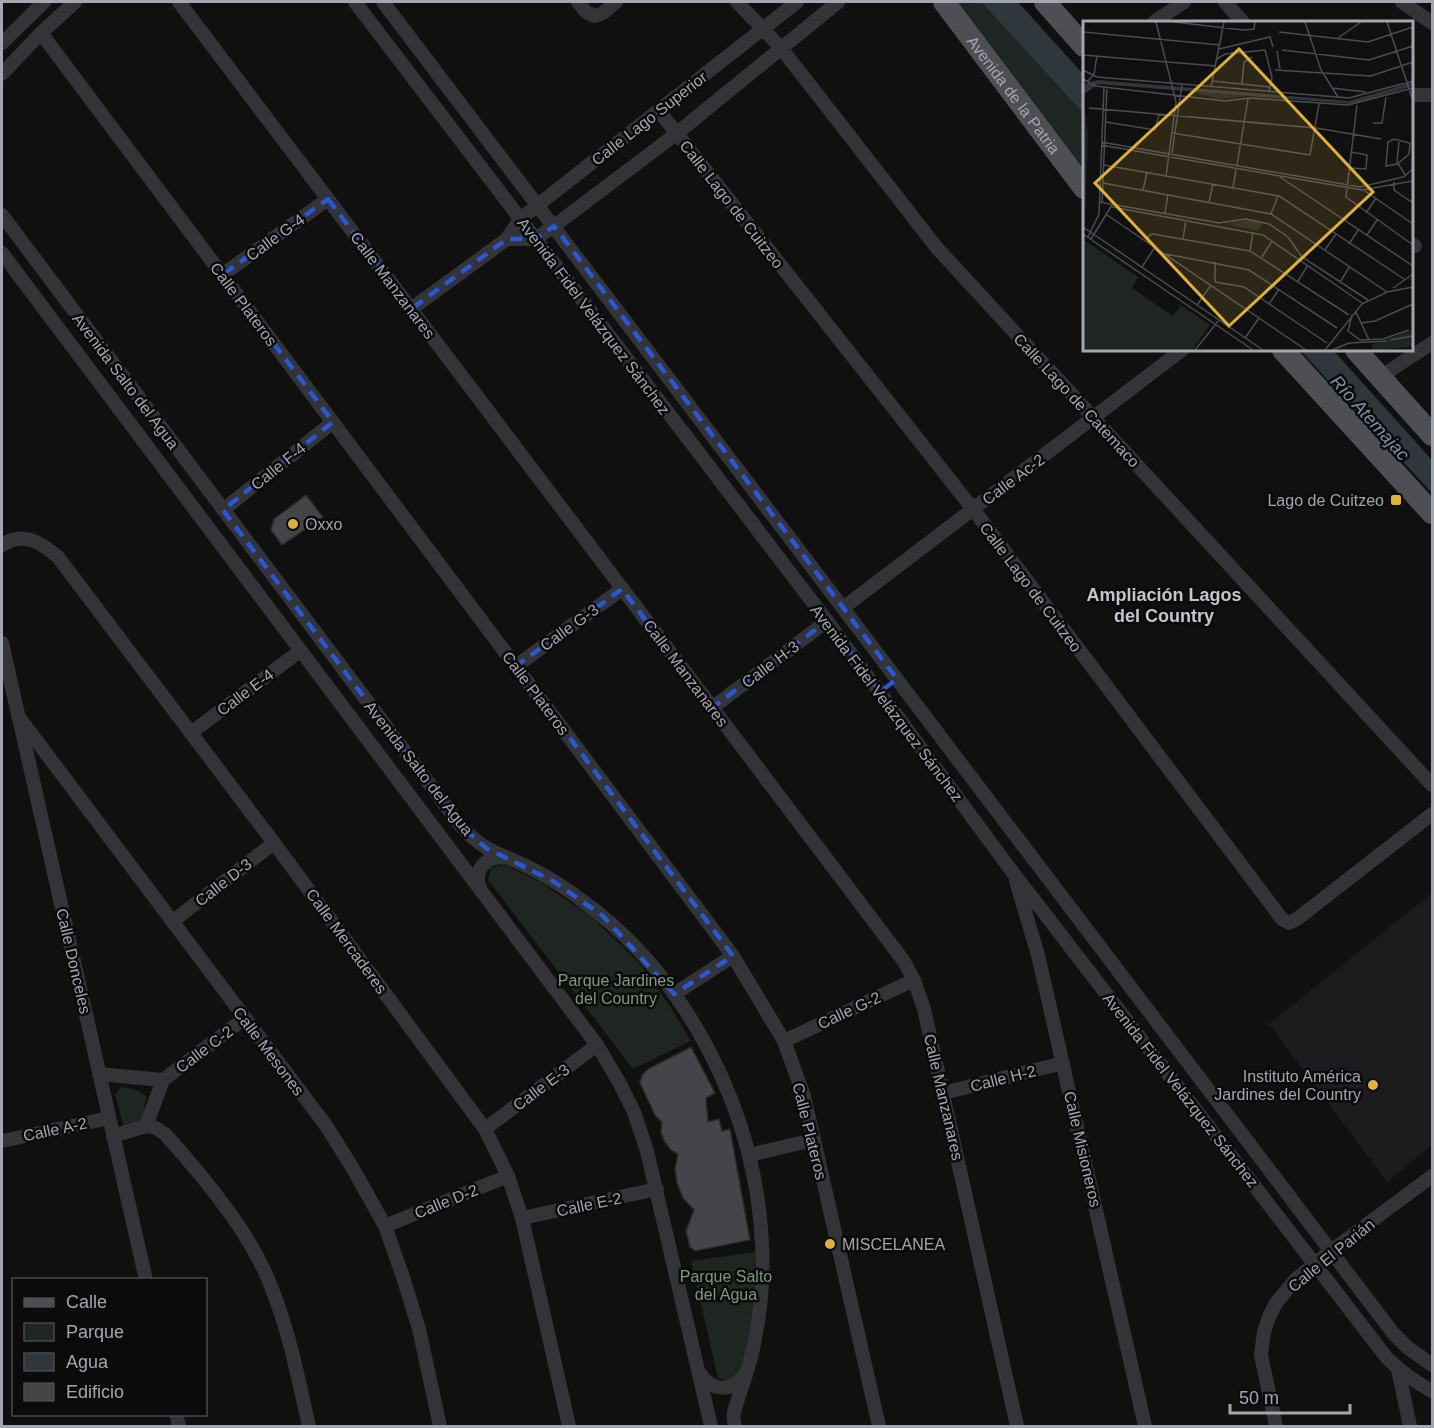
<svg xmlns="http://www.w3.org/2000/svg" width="1434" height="1428" font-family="Arial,sans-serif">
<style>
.built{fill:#1c1c1e}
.green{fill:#1f2520}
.water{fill:#2f363c}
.building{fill:#444549;stroke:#2a2a2d;stroke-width:1.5}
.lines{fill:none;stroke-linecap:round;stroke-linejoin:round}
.street{stroke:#333438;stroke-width:14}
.primary{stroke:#4e4f54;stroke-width:22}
.marked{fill:none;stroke:#2a57d4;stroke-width:4.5;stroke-dasharray:12 8;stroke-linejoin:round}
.poi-dot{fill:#dfb13b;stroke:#0b0b0c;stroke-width:2}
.labels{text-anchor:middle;stroke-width:5;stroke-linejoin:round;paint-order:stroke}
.street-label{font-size:16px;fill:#a3a6b1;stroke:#0b0b0c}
.poi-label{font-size:16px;fill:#a3a6b1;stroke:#0b0b0c;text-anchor:end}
.park-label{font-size:16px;fill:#7b9a7f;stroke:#0b0b0c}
.water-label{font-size:18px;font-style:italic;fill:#7c91a9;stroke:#0b0b0c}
.neighbourhood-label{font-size:18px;font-weight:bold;fill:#c3c5cd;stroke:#0b0b0c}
.inset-road{fill:none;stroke:#4b4c51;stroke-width:1.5}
.view{fill:#dfb13b;fill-opacity:0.15;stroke:#dfb13b;stroke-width:3}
.inset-edge{fill:none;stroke:#a3a6b1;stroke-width:3}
</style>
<rect width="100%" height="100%" fill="#101011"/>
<polygon class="built" points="1432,893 1432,1145 1387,1182 1269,1024"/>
<g class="green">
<polygon points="957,2 981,2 1084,114 1084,171"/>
<polygon points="504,864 540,882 592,917 641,965 669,1005 691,1041 633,1069 488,880 491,868"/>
<polygon points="121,1087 134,1089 147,1096 144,1107 146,1116 143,1122 129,1127 123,1124 115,1095"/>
<polygon points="755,1252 754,1310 742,1373 732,1382 718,1378 691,1261"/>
</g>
<g class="water">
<polygon points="981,2 1018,2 1084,75 1084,114"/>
<polygon points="1300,350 1333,350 1432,460 1432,493"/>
</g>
<g class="building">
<polygon points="306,495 323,517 282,545 271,530 274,519"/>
<polygon points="691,1047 715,1093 706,1098 708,1122 719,1119 722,1131 730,1129 750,1240 695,1251 690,1247 686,1231 694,1210 683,1198 677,1183 675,1169 678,1154 671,1150 665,1142 661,1133 662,1122 655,1115 640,1083 642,1075 648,1069"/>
</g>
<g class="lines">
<g class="street">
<polyline points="179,2 903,960 914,980 924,1009 1017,1426"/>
<path d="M355 2 827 621 1014 874 1387 1358C1401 1372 1415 1382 1432 1391"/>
<polyline points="383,2 1393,1333 1407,1347 1432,1365"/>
<polyline points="578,2 586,12 595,16 603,13 616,2"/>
<polyline points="737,2 781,48 937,248 1432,785"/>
<polyline points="1225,2 1243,22"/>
<polyline points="1402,2 1432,23"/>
<polyline points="1154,22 1184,2"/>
<polyline points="41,33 733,956 784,1041 804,1096 879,1426"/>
<polyline points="2,43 44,2"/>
<polyline points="2,74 41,33 75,2"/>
<polyline points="1412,95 1432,95"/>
<polyline points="659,111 973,509 1282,919 1289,923 1297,919 1432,814"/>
<path d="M2 215 461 826C468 834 476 841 485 847 498 855 513 859 526 866 545 875 563 886 580 899 688 976 756 1113 762 1244 764 1280 760 1322 751 1357 748 1370 743 1383 739 1396 738 1401 735 1407 734 1413 733 1417 734 1422 735 1426"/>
<polyline points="507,239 535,239 554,226 676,134 838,2"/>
<polyline points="1412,244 1415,246"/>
<polyline points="2,253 597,1045 619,1082 634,1112 647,1151 711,1426"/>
<polyline points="222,275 328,199"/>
<polyline points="411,309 507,239 520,219 797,2"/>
<polyline points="1380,377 1432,343"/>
<polyline points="223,510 333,422"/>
<path d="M2 545C24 531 40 542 58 557L274 843 485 1129 508 1176 522 1218 569 1426"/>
<polyline points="843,608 1182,350"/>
<polyline points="2,643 146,1280"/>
<polyline points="516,666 622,589"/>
<polyline points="712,708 827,621"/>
<polyline points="18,716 327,1127 352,1167 385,1226 403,1277 419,1329 440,1426"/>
<polyline points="191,733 300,651"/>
<polyline points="1016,881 1038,955 1145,1426"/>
<path d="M481 890C471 871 486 856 505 857"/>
<polyline points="173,921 274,843"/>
<polyline points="674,994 733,956"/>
<polyline points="784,1041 914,980"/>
<polyline points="99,1074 163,1080"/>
<polyline points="943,1093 1063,1063"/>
<polyline points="146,1126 163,1080 245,1018"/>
<polyline points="485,1129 597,1045"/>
<path d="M113 1136 146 1126 156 1128 165 1134C176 1146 187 1159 198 1172 229 1210 259 1250 275 1297 291 1339 299 1383 309 1426"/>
<polyline points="2,1141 109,1118"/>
<polyline points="749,1155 813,1140"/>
<polyline points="522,1218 657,1189"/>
<polyline points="385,1226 508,1176"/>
<polyline points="1398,1369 1410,1426"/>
<path d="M699 1372C711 1392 732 1393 746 1374"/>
<polyline points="176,1414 179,1426"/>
<polyline points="1276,1426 1261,1355 1264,1332 1269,1317 1276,1303 1296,1279 1331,1251 1432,1176"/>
</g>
<g class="primary">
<path id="s1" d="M944 2 1084 188"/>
<polyline points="1045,2 1084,46"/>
<polyline points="1283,350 1432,513"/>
<polyline points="1356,350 1432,435"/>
</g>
</g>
<path class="marked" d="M328 199 411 309 507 239H535L554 226 897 679 880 692 827 621 712 708 622 589 516 666 733 956 674 994 603 916 553 881 486 848 461 826 223 510 333 422 222 275Z"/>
<g class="poi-dot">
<rect x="1390" y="494" width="12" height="12" rx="3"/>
<circle cx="293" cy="524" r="6"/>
<circle cx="1373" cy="1085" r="6"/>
<circle cx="830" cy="1244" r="6"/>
</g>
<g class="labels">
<g class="street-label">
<text dy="6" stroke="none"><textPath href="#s1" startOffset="116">Avenida de la Patria</textPath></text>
<text transform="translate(649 118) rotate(-38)" y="6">Calle Lago Superior</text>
<text transform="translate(732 204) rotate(52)" y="6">Calle Lago de Cuitzeo</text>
<text transform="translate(275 237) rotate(-36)" y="6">Calle G-4</text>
<text transform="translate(393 285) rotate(53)" y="6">Calle Manzanares</text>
<text transform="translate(244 304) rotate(53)" y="6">Calle Plateros</text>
<text transform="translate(594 316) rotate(53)" y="6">Avenida Fidel Velázquez Sánchez</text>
<text transform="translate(126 381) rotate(53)" y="6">Avenida Salto del Agua</text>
<text transform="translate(1077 400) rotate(47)" y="6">Calle Lago de Catemaco</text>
<text transform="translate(278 466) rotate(-39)" y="6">Calle F-4</text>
<text transform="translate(1013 479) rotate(-37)" y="6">Calle Ac-2</text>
<text transform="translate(1031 587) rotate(53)" y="6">Calle Lago de Cuitzeo</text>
<text transform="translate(569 627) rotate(-36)" y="6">Calle G-3</text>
<text transform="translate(770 664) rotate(-37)" y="6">Calle H-3</text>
<text transform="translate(686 673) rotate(53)" y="6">Calle Manzanares</text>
<text transform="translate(245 692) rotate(-37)" y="6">Calle E-4</text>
<text transform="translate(536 693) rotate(53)" y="6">Calle Plateros</text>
<text transform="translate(887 703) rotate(53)" y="6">Avenida Fidel Velázquez Sánchez</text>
<text transform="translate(419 768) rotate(52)" y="6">Avenida Salto del Agua</text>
<text transform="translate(223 882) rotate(-38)" y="6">Calle D-3</text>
<text transform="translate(347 941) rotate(54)" y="6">Calle Mercaderes</text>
<text transform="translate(74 961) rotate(77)" y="6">Calle Donceles</text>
<text transform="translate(849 1010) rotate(-25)" y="6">Calle G-2</text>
<text transform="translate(204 1049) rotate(-37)" y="6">Calle C-2</text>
<text transform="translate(269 1051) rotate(53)" y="6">Calle Mesones</text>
<text transform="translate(1003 1078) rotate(-14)" y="6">Calle H-2</text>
<text transform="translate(541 1087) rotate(-37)" y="6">Calle E-3</text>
<text transform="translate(1181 1090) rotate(52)" y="6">Avenida Fidel Velázquez Sánchez</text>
<text transform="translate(944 1097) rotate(77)" y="6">Calle Manzanares</text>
<text transform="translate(55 1129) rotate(-12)" y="6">Calle A-2</text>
<text transform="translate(810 1131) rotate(76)" y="6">Calle Plateros</text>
<text transform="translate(1083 1149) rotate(77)" y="6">Calle Misioneros</text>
<text transform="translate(446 1201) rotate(-22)" y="6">Calle D-2</text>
<text transform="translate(589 1204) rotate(-12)" y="6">Calle E-2</text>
<text transform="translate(1331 1255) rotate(-39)" y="6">Calle El Parián</text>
</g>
<g class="poi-label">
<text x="1384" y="506">Lago de Cuitzeo</text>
<text x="305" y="530" text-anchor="start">Oxxo</text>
<text x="1361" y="1082">Instituto América<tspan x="1361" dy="18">Jardines del Country</tspan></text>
<text x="842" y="1250" text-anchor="start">MISCELANEA</text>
</g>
<g class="park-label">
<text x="616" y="986">Parque Jardines<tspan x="616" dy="18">del Country</tspan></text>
<text x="726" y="1282">Parque Salto<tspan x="726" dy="18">del Agua</tspan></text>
</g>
<g class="water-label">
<text transform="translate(1370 418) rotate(48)" y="6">Río Atemajac</text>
</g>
<g class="neighbourhood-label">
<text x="1164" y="601">Ampliación Lagos<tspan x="1164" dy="21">del Country</tspan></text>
</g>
</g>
<g transform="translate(1083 21)">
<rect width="330" height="330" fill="#101011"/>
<path d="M0 60 8 65 0 74 5 115 2 203 0 202ZM103 70 166 75 136 78ZM167 199 179 202 176 210 143 203ZM0 218 55 256 49 267 90 295 98 284 127 304 109 329H0ZM330 309V326L289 329V323Z" fill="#1f2520"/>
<path d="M14 59 266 80 330 61V65L268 83 15 63 0 74V64Z" fill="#2f363c"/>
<path class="inset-road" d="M73 1 93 81 83 155M91 1 160 9 171 8 172 1M222 1 238 49 255 76M304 1 330 80M0 11 137 24M196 11 285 21 330 6M255 17 278 1M136 28 187 16 190 26M199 29 286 39 330 25M194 30 197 48M0 34 133 45M134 38 142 33 182 29 189 56 186 71M0 49 14 56 266 77 330 60M192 49 288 55 330 41M0 58 12 65 142 80 167 77 265 84 330 67M5 60 11 53 14 35M129 60 187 66M159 63 161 41 169 36M128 66 141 1M249 67 283 71M274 84 263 176 330 224M6 87 233 107 298 118M23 101 72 109 76 93M290 102H299L303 76M89 112 227 134 236 83M311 118 327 122 326 133 314 143 303 145 305 121ZM18 121 277 166 320 156 330 148M316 121 314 141 323 155M18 124 279 169 330 160M89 132 99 63M21 144 196 175 321 258M154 144 165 78M266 147 283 148 284 134 268 131M197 156 330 245M311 161V169L330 182M20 162 188 193 304 271M150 167 153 148M60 169 64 151M282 170 330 203M16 181 136 202 163 198 186 203 205 216 219 236 285 279M19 181 24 66M126 181 130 163M29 186 180 214 279 282M82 192 85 173M283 192 293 177M188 193 195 175M24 194 223 329M0 206 180 329M0 213 170 329M284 214 294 199M5 216 16 193 21 66M8 218 29 184M100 218 103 199M65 221V215L70 213 167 230 266 294M266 223 276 208M242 229 253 213M167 230 170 211M83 233 166 249 254 307M179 236 189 220M132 241V261M59 246 72 226M215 260 225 244M132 261 161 266 244 322M257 261 267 245M310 267 330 253M186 283 196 268M114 284 128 264M273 291 286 319M269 294 265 310 277 319 300 318 326 309M278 302 292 300 330 283M162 317 176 297M307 319 330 315M112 329 136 299M242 329 279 283 304 271 330 266M249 329 266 322 304 320"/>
<path class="view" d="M156 28 290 171 146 305 12 162Z"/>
<rect width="330" height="330" class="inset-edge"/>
</g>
<rect width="1434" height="1428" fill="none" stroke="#a3a6b1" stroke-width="6"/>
<rect x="12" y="1278" width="195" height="138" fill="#0b0b0c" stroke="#48494e" stroke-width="1.5"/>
<rect x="24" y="1298" width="30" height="9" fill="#4e4f54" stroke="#48494e" stroke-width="1.5"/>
<text x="66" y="1308" font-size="18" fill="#a3a6b1">Calle</text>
<rect x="24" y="1323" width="30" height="18" fill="#1f2520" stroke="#48494e" stroke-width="1.5"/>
<text x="66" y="1338" font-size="18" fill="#a3a6b1">Parque</text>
<rect x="24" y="1353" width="30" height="18" fill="#2f363c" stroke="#48494e" stroke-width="1.5"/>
<text x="66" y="1368" font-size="18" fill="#a3a6b1">Agua</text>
<rect x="24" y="1383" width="30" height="18" fill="#444549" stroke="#48494e" stroke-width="1.5"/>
<text x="66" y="1398" font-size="18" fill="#a3a6b1">Edificio</text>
<path d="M1230 1404v9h120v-9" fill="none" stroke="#a3a6b1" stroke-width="3"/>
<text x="1239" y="1404" font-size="18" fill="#a3a6b1" stroke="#0b0b0c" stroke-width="4.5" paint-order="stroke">50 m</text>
</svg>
